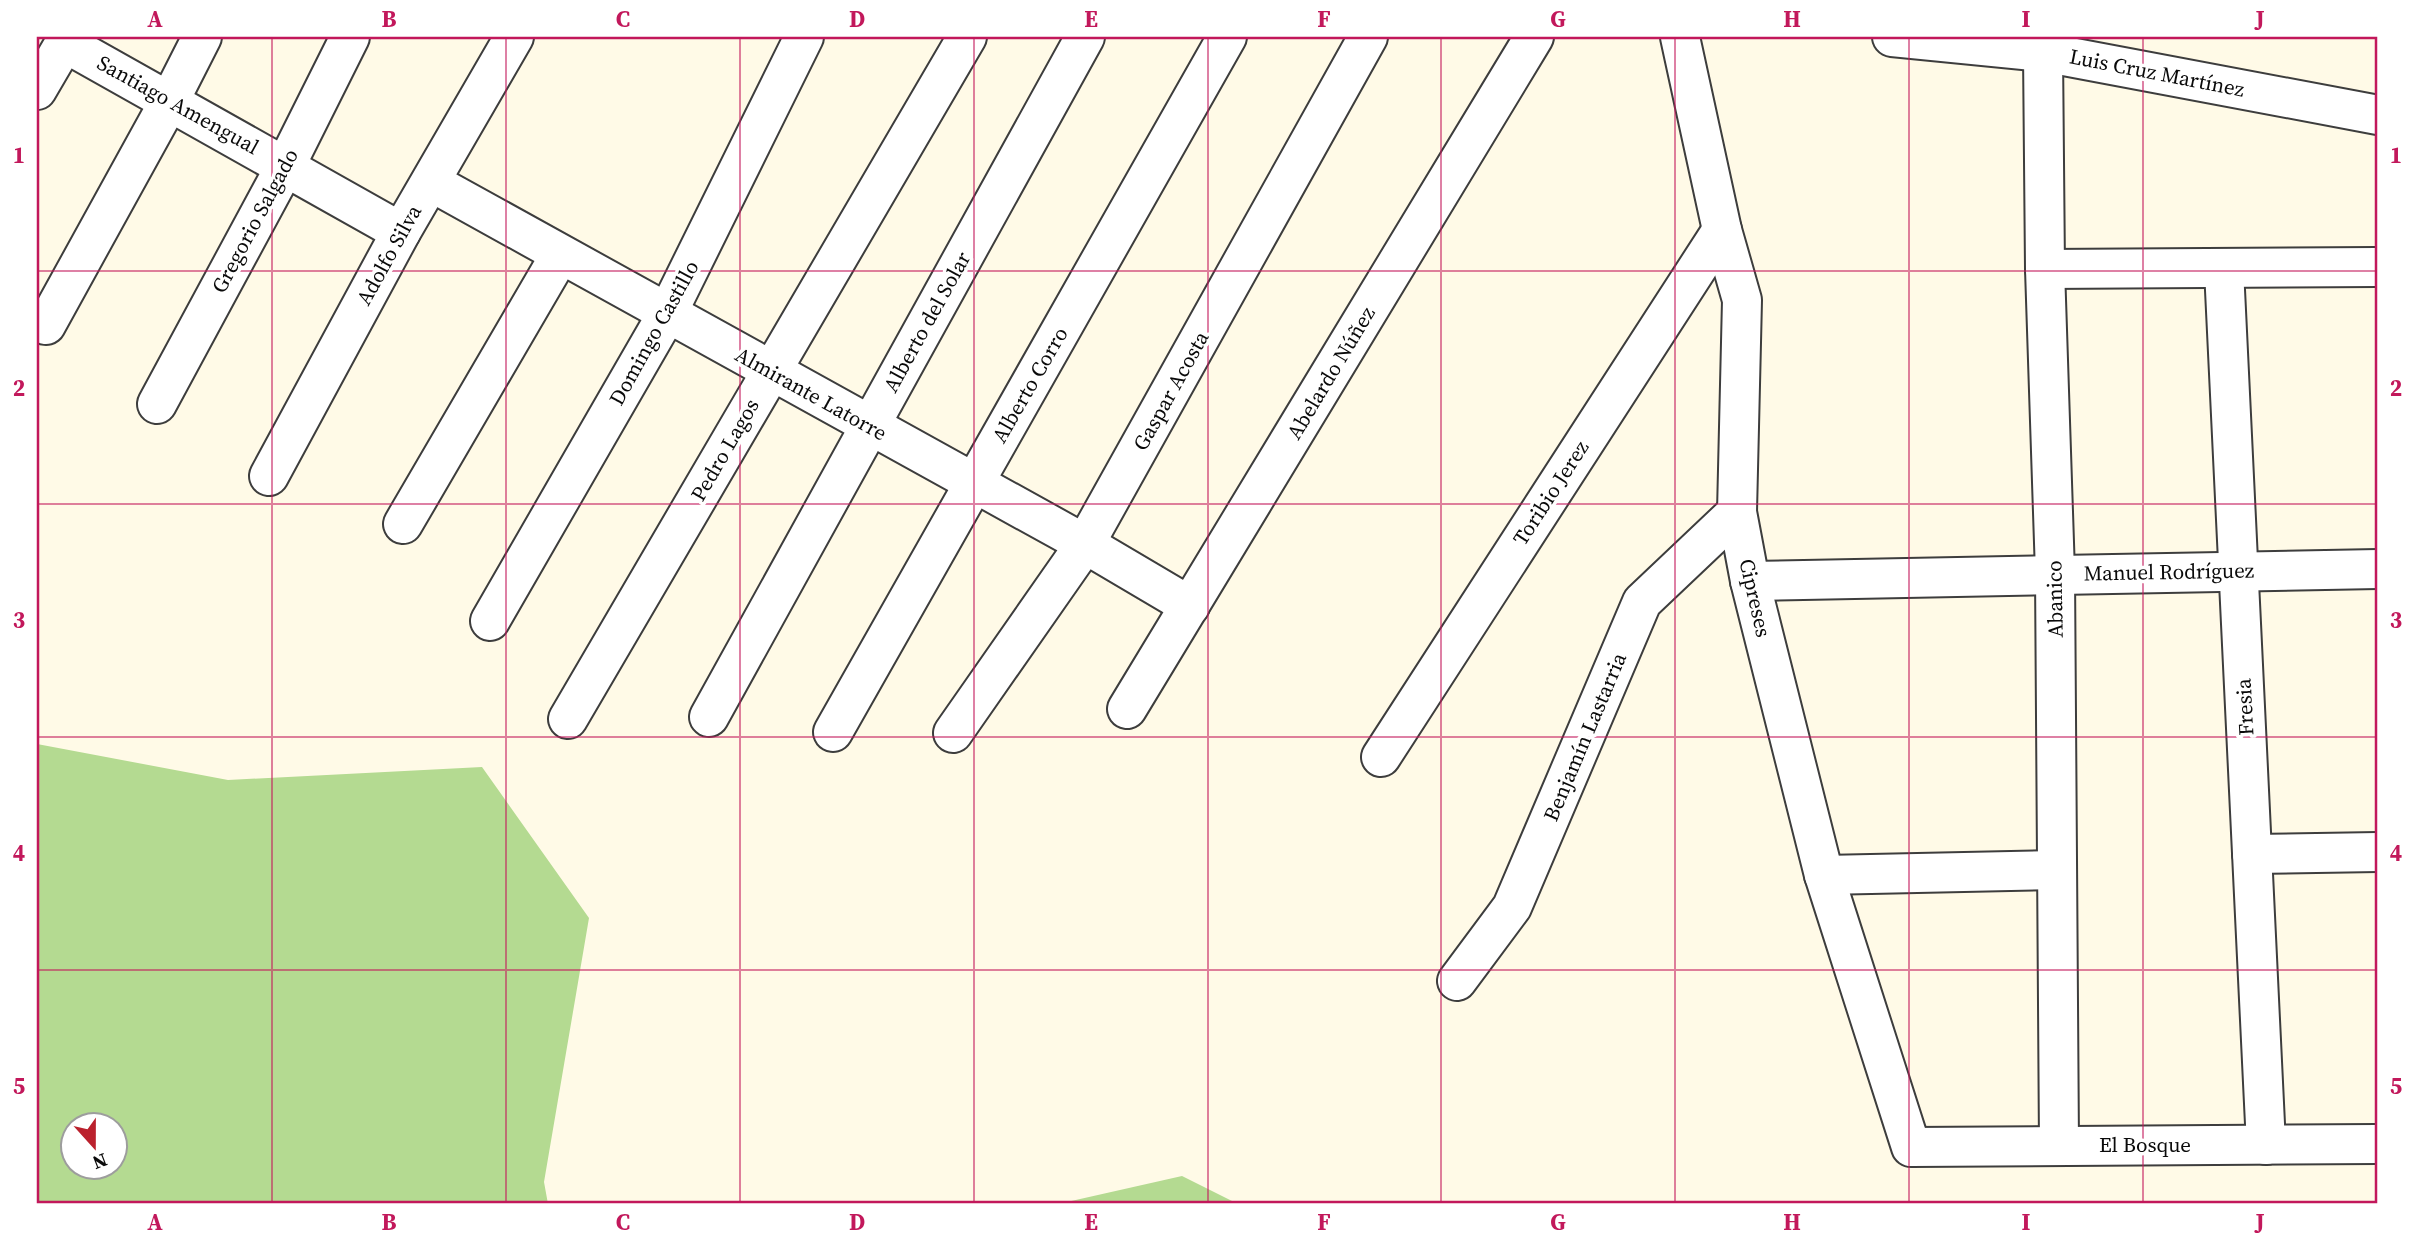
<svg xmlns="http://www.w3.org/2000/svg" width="2415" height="1241" font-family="'Source Serif 4',serif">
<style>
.forest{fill:#b4da91;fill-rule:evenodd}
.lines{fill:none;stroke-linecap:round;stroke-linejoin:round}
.minor-casing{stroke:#3d3d3d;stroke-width:42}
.minor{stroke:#fff;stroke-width:38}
.grid{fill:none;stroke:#c2185b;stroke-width:2;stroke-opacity:0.55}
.labels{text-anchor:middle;stroke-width:7;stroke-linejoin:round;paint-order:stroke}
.street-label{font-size:21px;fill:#0a0a0a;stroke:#fff}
.neatline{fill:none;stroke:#c2185b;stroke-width:2.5}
.grid-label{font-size:23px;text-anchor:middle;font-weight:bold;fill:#c2185b}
</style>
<rect width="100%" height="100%" fill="#fffae7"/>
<g class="forest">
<path d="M37 744 228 780 482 767 589 918 544 1182 548 1204H37ZM74 1126H116V1168H74Z"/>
<polygon points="1182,1176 1238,1204 1058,1204"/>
</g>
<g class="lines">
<g class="minor-casing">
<g id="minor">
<polyline points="1680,37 1722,230 1742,300 1737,512 1750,581 1824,875 1911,1147 2378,1144"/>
<polyline points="1892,37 2043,52 2378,115"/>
<polyline points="65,43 401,232"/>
<polyline points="2043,52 2045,269 2055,573 2059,1146"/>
<polyline points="37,90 68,37"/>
<polyline points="431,182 1085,544 1190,606"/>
<polyline points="2045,269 2378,267"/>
<polyline points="2224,269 2266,1145"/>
<polyline points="46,325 170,100 202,37"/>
<polyline points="157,404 286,165 350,37"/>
<polyline points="269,476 401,232 514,37"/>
<polyline points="403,524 560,255"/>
<polyline points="1750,581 2378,569"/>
<polyline points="490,621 667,314 804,37"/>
<polyline points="1127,709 1534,37"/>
<polyline points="709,717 1085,37"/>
<polyline points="568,719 967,37"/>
<polyline points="833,732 1227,37"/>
<polyline points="953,733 1085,544 1368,37"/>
<polyline points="1381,757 1722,230"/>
<polyline points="2252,854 2378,852"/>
<polyline points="1824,875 2057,870"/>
<polyline points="1457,981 1512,907 1642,602 1737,512"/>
</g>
</g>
<use href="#minor" class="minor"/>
</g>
<path class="grid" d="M272 37V1204M506 37V1204M740 37V1204M974 37V1204M1208 37V1204M1441 37V1204M1675 37V1204M1909 37V1204M2143 37V1204M37 271H2378M37 504H2378M37 737H2378M37 970H2378"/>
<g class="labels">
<g class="street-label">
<text transform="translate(2157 73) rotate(11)" y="7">Luis Cruz Martínez</text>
<text transform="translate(178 105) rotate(29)" y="7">Santiago Amengual</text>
<text transform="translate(255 221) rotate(-62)" y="7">Gregorio Salgado</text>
<text transform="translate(389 255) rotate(-61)" y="7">Adolfo Silva</text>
<text transform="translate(927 322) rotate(-61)" y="7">Alberto del Solar</text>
<text transform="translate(654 333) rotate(-61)" y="7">Domingo Castillo</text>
<text transform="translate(1331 373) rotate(-59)" y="7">Abelardo Núñez</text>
<text transform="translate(1030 385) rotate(-60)" y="7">Alberto Corro</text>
<text transform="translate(1171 391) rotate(-61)" y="7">Gaspar Acosta</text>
<text transform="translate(811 394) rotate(29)" y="7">Almirante Latorre</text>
<text transform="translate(725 450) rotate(-60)" y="7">Pedro Lagos</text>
<text transform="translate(1551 493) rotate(-57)" y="7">Toribio Jerez</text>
<text transform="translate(2169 572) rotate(-1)" y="7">Manuel Rodríguez</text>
<text transform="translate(1755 598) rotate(77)" y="7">Cipreses</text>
<text transform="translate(2055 599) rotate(-91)" y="7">Abanico</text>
<text transform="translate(2245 707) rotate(-93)" y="7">Fresia</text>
<text transform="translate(1585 737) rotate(-67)" y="7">Benjamín Lastarria</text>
<text x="2145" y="1152">El Bosque</text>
</g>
</g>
<rect width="2415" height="1241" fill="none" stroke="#ffffff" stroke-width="77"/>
<g transform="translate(94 1146) rotate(159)"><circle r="33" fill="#ffffff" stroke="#9d9d9d" stroke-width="2"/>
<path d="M0-5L12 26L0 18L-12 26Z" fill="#bb212d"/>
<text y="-10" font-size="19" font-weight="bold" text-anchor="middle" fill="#0a0a0a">N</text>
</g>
<rect x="38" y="38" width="2338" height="1164" class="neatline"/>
<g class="grid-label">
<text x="155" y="27">A</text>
<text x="389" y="27">B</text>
<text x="623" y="27">C</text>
<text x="857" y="27">D</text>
<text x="1091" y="27">E</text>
<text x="1324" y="27">F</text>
<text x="1558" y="27">G</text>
<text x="1792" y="27">H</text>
<text x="2026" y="27">I</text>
<text x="2260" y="27">J</text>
<text x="19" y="163">1</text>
<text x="2396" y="163">1</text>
<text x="19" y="396">2</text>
<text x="2396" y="396">2</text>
<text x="19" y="628">3</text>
<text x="2396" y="628">3</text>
<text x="19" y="861">4</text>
<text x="2396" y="861">4</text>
<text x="19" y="1094">5</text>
<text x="2396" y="1094">5</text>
<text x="155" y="1230">A</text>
<text x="389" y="1230">B</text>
<text x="623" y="1230">C</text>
<text x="857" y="1230">D</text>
<text x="1091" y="1230">E</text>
<text x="1324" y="1230">F</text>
<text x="1558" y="1230">G</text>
<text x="1792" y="1230">H</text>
<text x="2026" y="1230">I</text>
<text x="2260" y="1230">J</text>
</g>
</svg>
